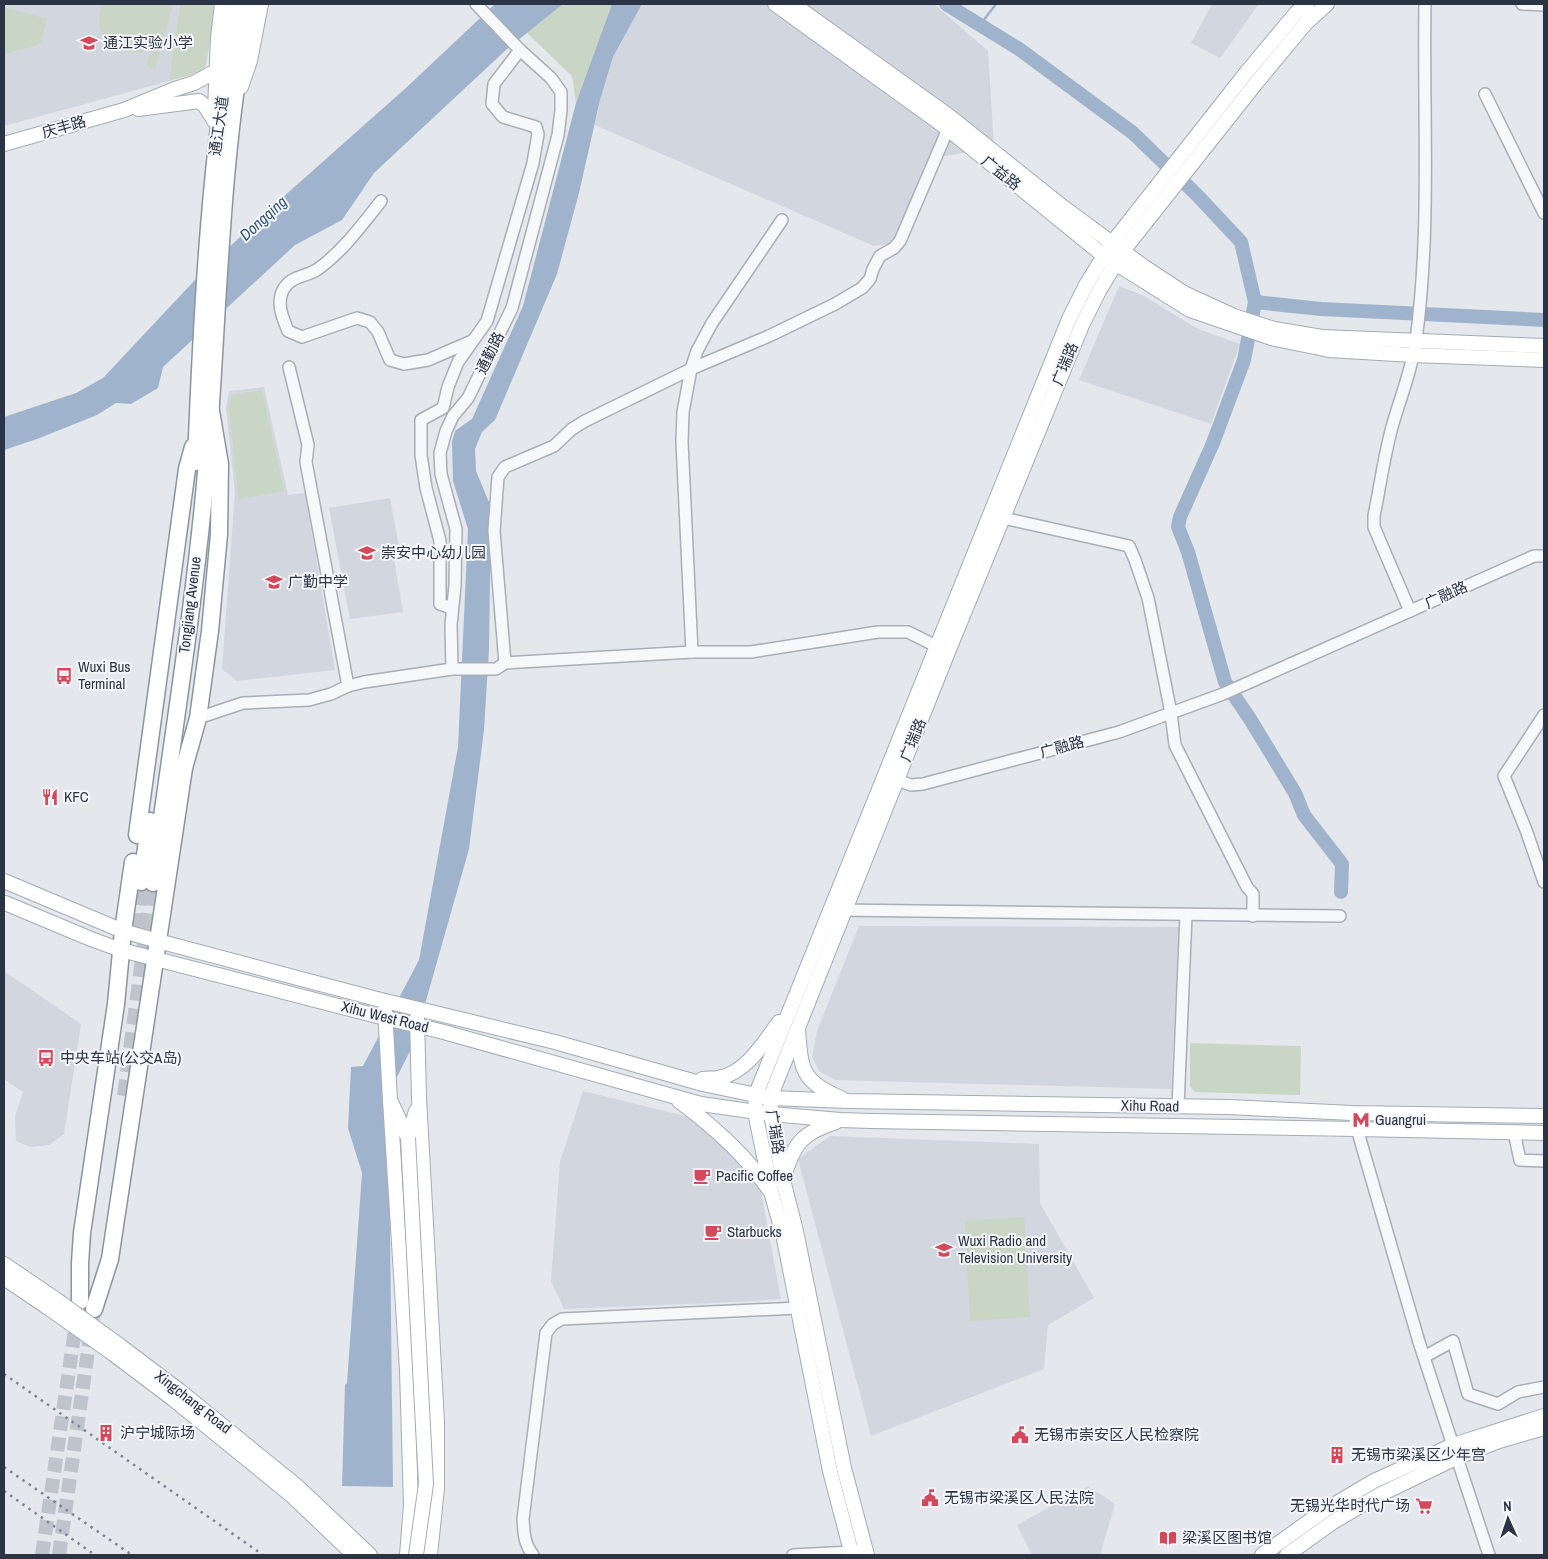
<svg xmlns="http://www.w3.org/2000/svg" width="1548" height="1559" font-family="'Archivo Narrow','Noto Sans SC',sans-serif">
<style>
.built{fill:#d2d6de}
.green{fill:#c9d6c5}
.water{fill:#9fb4cc}
.lines{fill:none;stroke-linecap:round;stroke-linejoin:round}
.stream{stroke:#9fb4cc;stroke-width:2.5}
.river{stroke:#9fb4cc;stroke-width:14}
.major-tunnel{stroke:#bfc3cb;stroke-width:14;stroke-dasharray:14 7;stroke-linecap:butt}
.highway-tunnel{stroke:#bfc3cb;stroke-width:16;stroke-dasharray:16 8;stroke-linecap:butt}
.minor-casing{stroke:#a9aeb7;stroke-width:14}
.major-casing{stroke:#a3abb8;stroke-width:16}
.highway-casing{stroke:#8b94a3;stroke-width:19}
.minor{stroke:#f7f8fa;stroke-width:11}
.major{stroke:#fff;stroke-width:14}
.highway{stroke:#fff;stroke-width:16}
.rail{stroke:#7d8696;stroke-width:2.5;stroke-dasharray:2.5 5;stroke-linecap:butt}
.major-bridge-casing{stroke:#a3abb8;stroke-width:16;stroke-linecap:butt}
.major-bridge{stroke:#fff;stroke-width:14}
.labels{text-anchor:middle;stroke-width:4;stroke-linejoin:round;paint-order:stroke}
.poi-label{font-size:15px;fill:#2b3445;stroke:#f4f6f9;text-anchor:start}
.street-label{font-size:15px;fill:#2b3445;stroke:#f4f6f9}
.water-label{font-size:16px;font-style:italic;fill:#34527a;stroke:#f4f6f9}
</style>
<rect width="100%" height="100%" fill="#e4e7ec"/>
<g class="built">
<polygon points="4,4 180,4 169,81 4,126"/>
<polygon points="642,4 934,4 988,51 994,147 935,158 894,243 874,246 595,125 600,100 613,57"/>
<polygon points="1212,4 1259,4 1220,58 1191,43"/>
<polygon points="1119,286 1144,296 1198,329 1240,344 1211,424 1079,380"/>
<polygon points="264,387 288,495 305,493 335,670 237,681 222,669 235,492 226,409 229,391"/>
<polygon points="390,498 399,547 394,559 403,612 350,619 329,508"/>
<polygon points="859,926 1179,927 1171,1089 836,1080 820,1072 812,1057 817,1031"/>
<polygon points="4,971 81,1024 64,1134 49,1145 31,1147 16,1141 15,1117 23,1092 4,1079"/>
<polygon points="583,1091 693,1118 750,1171 761,1192 781,1299 738,1302 564,1309 551,1281 560,1162"/>
<polygon points="830,1136 1039,1144 1040,1203 1094,1298 1048,1325 1044,1369 871,1436 798,1159"/>
<polygon points="1088,1486 1115,1504 1100,1555 1032,1555 1017,1525"/>
</g>
<g class="green">
<path d="M102 4H173L155 69 147 66 152 48C147 50 142 52 137 52 118 54 99 38 99 19 99 14 101 9 102 4Z"/>
<path d="M180 4H215C213 13 208 63 205 67 200 74 178 78 169 81Z"/>
<polygon points="563,4 612,4 576,103 572,76 527,33"/>
<polygon points="4,7 47,19 41,42 38,45 4,54"/>
<polygon points="262,390 284,491 239,499 229,410 232,395"/>
<polygon points="1190,1043 1301,1046 1300,1095 1195,1092 1190,1086"/>
<polygon points="1024,1217 1030,1317 970,1321 965,1221"/>
</g>
<g class="water">
<polygon points="495,4 563,4 507,49 374,173 342,220 295,245 163,367 158,388 131,404 116,403 97,415 37,439 4,450 4,417 76,393 103,378 195,280 264,214 407,87"/>
<polygon points="612,4 642,4 613,57 600,100 579,193 557,274 495,420 482,432 475,449 476,471 491,507 489,649 484,730 469,849 414,1043 386,1099 390,1230 393,1487 342,1486 345,1385 347,1383 362,1173 348,1128 351,1067 363,1066 419,960 458,747 468,529 453,481 452,442 455,431 472,419 523,306 576,103"/>
</g>
<g class="lines">
<polyline class="stream" points="980,25 996,4"/>
<g class="river">
<polyline points="946,4 1019,49 1133,133 1197,195 1241,242 1255,302 1244,360 1213,443 1180,517 1178,527 1188,552 1225,682 1250,719 1295,793 1304,815 1342,864 1341,892"/>
<polyline points="1255,302 1321,309 1544,320"/>
</g>
<g class="major-tunnel">
<polyline points="42,1555 77,1316"/>
<polyline points="59,1555 94,1309"/>
</g>
<g class="highway-tunnel">
<polyline points="136,929 141,882"/>
<polyline points="125,1096 153,883"/>
</g>
<g class="minor-casing">
<g id="minor">
<polyline points="1522,4 1544,5"/>
<polyline points="1485,94 1544,213"/>
<path d="M381 201C362 225 343 251 318 269 307 277 291 275 283 290 276 304 283 318 288 331L302 337 357 318 370 322 378 332 390 360 404 364 428 360 472 341"/>
<polyline points="289,367 308,445 306,462 348,686"/>
<polyline points="1003,518 1129,546 1135,560 1148,598 1171,713 1175,745 1247,887 1253,894 1253,916"/>
<polyline points="452,608 440,604 440,541 426,488 421,455 421,420 443,408 448,387 458,362 487,321 533,163 538,134 536,127 503,117 492,104 494,84 520,50"/>
<path d="M1410 611 1374 527V516C1380 487 1384 456 1392 427 1400 398 1412 370 1416 340 1431 229 1423 116 1425 4"/>
<polyline points="692,652 682,442 683,412 691,369 697,351 712,323 782,220"/>
<polyline points="505,663 494,531 498,477 505,467 554,446 572,429 585,421 691,369 769,336 835,304 862,288 870,279 873,269 880,256 894,248 900,241 948,129 948,123"/>
<polyline points="452,669 451,625 455,585 456,529 441,474 440,453 446,431 453,416 468,398 512,308 558,135 561,110 561,92 551,78 520,50 476,4"/>
<polyline points="1544,715 1504,776 1526,830 1544,882"/>
<polyline points="198,718 243,703 309,700 331,694 348,686 364,682 452,669 496,669 505,663 692,652 751,652 878,632 908,632 944,650"/>
<polyline points="897,780 911,785 923,784 1119,732 1223,694 1534,556 1544,556"/>
<polyline points="837,910 1340,916"/>
<polyline points="1178,1107 1186,915"/>
<polyline points="1355,1122 1419,1342 1489,1555"/>
<polyline points="1514,1132 1520,1160 1544,1161"/>
<polyline points="1424,1357 1453,1341 1468,1394 1498,1404 1518,1392 1544,1387"/>
<path d="M533 1555C524 1544 524 1533 523 1519L546 1333 553 1324 562 1319 798 1308"/>
<polyline points="793,1555 851,1552 859,1550"/>
</g>
</g>
<g class="major-casing">
<g id="major">
<polyline points="775,4 948,129 1104,256 1190,310 1271,338 1329,350 1413,355 1544,360"/>
<polyline points="793,4 949,116 1063,207 1143,266 1184,293 1234,316 1274,329 1322,337 1544,346"/>
<polyline points="241,87 250,61 261,4"/>
<polyline points="138,109 199,101 205,106 215,122"/>
<polyline points="215,110 218,38 222,4"/>
<polyline points="4,144 124,110 175,89 194,83 216,71 227,53"/>
<polyline points="4,881 123,931 158,941 377,999 555,1042 703,1084 770,1098 849,1101 1228,1107 1352,1113 1544,1116"/>
<polyline points="5,903 91,939 121,950 377,1016 440,1031 701,1104 771,1114 840,1120 871,1121 1357,1129 1544,1133"/>
<polyline points="385,1009 390,1100 408,1138 416,1111"/>
<polyline points="417,1017 419,1098 437,1422 437,1488 430,1555"/>
<path d="M798 1030C801 1071 802 1081 841 1098"/>
<path d="M702 1079C707 1078 713 1079 718 1078 745 1074 764 1043 779 1022"/>
<polyline points="390,1100 407,1370 411,1505 407,1555"/>
<path d="M679 1101C713 1126 746 1155 770 1191"/>
<path d="M784 1177C793 1144 803 1132 836 1122"/>
<polyline points="4,1264 54,1298"/>
<polyline points="4,1278 47,1307"/>
<polyline points="119,1345 180,1391 298,1487 370,1555"/>
<polyline points="112,1353 173,1399 291,1495 354,1555"/>
<polyline points="852,1555 830,1471 783,1234 772,1195 755,1112 756,1094 1069,319 1086,285 1112,243 1246,73 1296,13 1307,4"/>
<polyline points="867,1555 844,1468 796,1231 783,1180 771,1114 770,1098 948,652 1082,325 1099,291 1123,251 1257,82 1306,23 1327,4"/>
<polyline points="1262,1555 1325,1510 1374,1481 1453,1445 1544,1416"/>
<polyline points="1287,1555 1333,1522 1381,1494 1458,1457 1499,1441 1544,1428"/>
</g>
</g>
<g class="highway-casing">
<g id="highway">
<path d="M196 462C202 308 210 155 237 4"/>
<polyline points="137,835 187,469 193,447"/>
<polyline points="141,882 150,821"/>
<path d="M153 883C171 746 194 610 206 473 219 316 219 158 250 4"/>
<polyline points="80,1301 80,1263 82,1233 116,1004 123,931 133,862"/>
<polyline points="94,1309 110,1259 184,768 198,718 210,631 219,534 220,464 211,411"/>
</g>
</g>
<use href="#minor" class="minor"/>
<use href="#major" class="major"/>
<use href="#highway" class="highway"/>
<g class="rail">
<polyline points="4,1374 263,1555"/>
<polyline points="4,1467 132,1555"/>
<polyline points="4,1491 95,1555"/>
</g>
<g class="major-bridge-casing">
<g id="major-bridge">
<polyline points="408,1138 426,1484 416,1555"/>
<polyline points="54,1298 119,1345"/>
<polyline points="47,1307 112,1353"/>
</g>
</g>
<use href="#major-bridge" class="major-bridge"/>
</g>
<defs>
<g id="school-bare" transform="scale(1.35)"><path d="M0-5L7-2L0 1L-7-2ZM-4 1L0 2.5L4 1V4Q0 6-4 4Z" fill="#d1495b" stroke="#f4f6f9" stroke-width="2.5" paint-order="stroke"/></g>
<g id="bus-bare" transform="scale(1.35)"><path d="M-5-6H5V4H4V6H2V4H-2V6H-4V4H-5ZM-3.5-4V0h7V-4ZM-3.5 1.2v1.5H-2V1.2ZM2 1.2v1.5H3.5V1.2Z" fill="#d1495b" stroke="#f4f6f9" stroke-width="2.5" paint-order="stroke"/></g>
<g id="restaurant-bare" transform="scale(1.35)"><path d="M-5-6h1v4h1v-4h1v4h1v-4h1v5L-1.5 .5V6h-2V.5L-5-1ZM5-6V6H3V1.5H1.5Q1.5-4 5-6Z" fill="#d1495b" stroke="#f4f6f9" stroke-width="2.5" paint-order="stroke"/></g>
<g id="metro-bare" transform="scale(1.35)"><path d="M-5.5 5V-5H-3L0 0L3-5H5.5V5H3V-.5L0 4L-3-.5V5Z" fill="#d1495b" stroke="#f4f6f9" stroke-width="2.5" paint-order="stroke"/></g>
<g id="cafe-bare" transform="scale(1.35)"><path d="M-5.5-4.5H6V0H3Q3 3.5 0 3.5H-2.5Q-5.5 3.5-5.5 0ZM3-3.2v2h1.7v-2ZM-6 4.5H4V6H-6Z" fill="#d1495b" stroke="#f4f6f9" stroke-width="2.5" paint-order="stroke"/></g>
<g id="building-bare" transform="scale(1.35)"><path d="M-4-6H4V6H1V3H-1V6H-4ZM-2.5-4.3h1.7v1.8h-1.7ZM.8-4.3h1.7v1.8H.8ZM-2.5-1h1.7V.8h-1.7ZM.8-1h1.7V.8H.8Z" fill="#d1495b" stroke="#f4f6f9" stroke-width="2.5" paint-order="stroke"/></g>
<g id="civic-bare" transform="scale(1.35)"><path d="M-.6-6.5H3V-4.5H.6V-3L4-1V1h2V6H-6V1h2V-1L-.6-3ZM-1.2 2.5V6h2.4V2.5Z" fill="#d1495b" stroke="#f4f6f9" stroke-width="2.5" paint-order="stroke"/></g>
<g id="supermarket-bare" transform="scale(1.35)"><path d="M-6-5.5h2.5l.6 2H6L4.5 2H-2.5L-4.4-4H-6ZM-1.5 3.2a1.3 1.3 0 1 0 .1 0ZM3 3.2a1.3 1.3 0 1 0 .1 0Z" fill="#d1495b" stroke="#f4f6f9" stroke-width="2.5" paint-order="stroke"/></g>
<g id="library-bare" transform="scale(1.35)"><path d="M-6-4Q-3-5.5-.7-3.5V5Q-3 3-6 4ZM6-4Q3-5.5 .7-3.5V5Q3 3 6 4Z" fill="#d1495b" stroke="#f4f6f9" stroke-width="2.5" paint-order="stroke"/></g>
</defs>
<g fill-rule="evenodd">
<use href="#school-bare" x="89" y="43"/>
<use href="#school-bare" x="367" y="553"/>
<use href="#school-bare" x="274" y="582"/>
<use href="#bus-bare" x="64" y="676"/>
<use href="#restaurant-bare" x="50" y="797"/>
<use href="#bus-bare" x="46" y="1058"/>
<use href="#metro-bare" x="1361" y="1120"/>
<use href="#cafe-bare" x="702" y="1176"/>
<use href="#cafe-bare" x="713" y="1232"/>
<use href="#school-bare" x="944" y="1250"/>
<use href="#building-bare" x="106" y="1433"/>
<use href="#civic-bare" x="1020" y="1435"/>
<use href="#building-bare" x="1337" y="1455"/>
<use href="#civic-bare" x="930" y="1498"/>
<use href="#supermarket-bare" x="1424" y="1506"/>
<use href="#library-bare" x="1168" y="1538"/>
</g>
<g class="labels">
<g class="poi-label">
<text x="103" y="48">通江实验小学</text>
<text x="381" y="558">崇安中心幼儿园</text>
<text x="288" y="587">广勤中学</text>
<text x="78" y="672">Wuxi Bus<tspan x="78" dy="17">Terminal</tspan></text>
<text x="64" y="802">KFC</text>
<text x="60" y="1063">中央车站(公交A岛)</text>
<text x="1375" y="1125">Guangrui</text>
<text x="716" y="1181">Pacific Coffee</text>
<text x="727" y="1237">Starbucks</text>
<text x="958" y="1246">Wuxi Radio and<tspan x="958" dy="17">Television University</tspan></text>
<text x="120" y="1438">沪宁城际场</text>
<text x="1034" y="1440">无锡市崇安区人民检察院</text>
<text x="1351" y="1460">无锡市梁溪区少年宫</text>
<text x="944" y="1503">无锡市梁溪区人民法院</text>
<text x="1410" y="1511" text-anchor="end">无锡光华时代广场</text>
<text x="1182" y="1543">梁溪区图书馆</text>
</g>
<g class="street-label">
<text transform="translate(219 126) rotate(-82)" y="5">通江大道</text>
<text transform="translate(64 127) rotate(-16)" y="5">庆丰路</text>
<text transform="translate(1001 173) rotate(39)" y="5">广益路</text>
<text transform="translate(490 353) rotate(-64)" y="5">通勤路</text>
<text transform="translate(1065 364) rotate(-68)" y="5">广瑞路</text>
<text transform="translate(1446 595) rotate(-24)" y="5">广融路</text>
<text transform="translate(190 605) rotate(-83)" y="5">Tongjiang Avenue</text>
<text transform="translate(913 740) rotate(-68)" y="5">广瑞路</text>
<text transform="translate(1062 747) rotate(-15)" y="5">广融路</text>
<text transform="translate(385 1017) rotate(14)" y="5">Xihu West Road</text>
<text transform="translate(1150 1106) rotate(1)" y="5">Xihu Road</text>
<text transform="translate(775 1132) rotate(81)" y="5">广瑞路</text>
<text transform="translate(193 1402) rotate(38)" y="5">Xingchang Road</text>
</g>
<g class="water-label">
<text transform="translate(263 218) rotate(-42)" y="6">Dongqing</text>
</g>
</g>
<rect width="1548" height="1559" fill="none" stroke="#2b3445" stroke-width="10"/>
<g transform="translate(1508 1519) rotate(357)" stroke="#f4f6f9" stroke-width="4" paint-order="stroke">
<path d="M0-4L9 19L0 12L-9 19Z" fill="#2b3445"/>
<text y="-8" font-size="14" font-weight="bold" text-anchor="middle" fill="#2b3445">N</text>
</g>
</svg>
